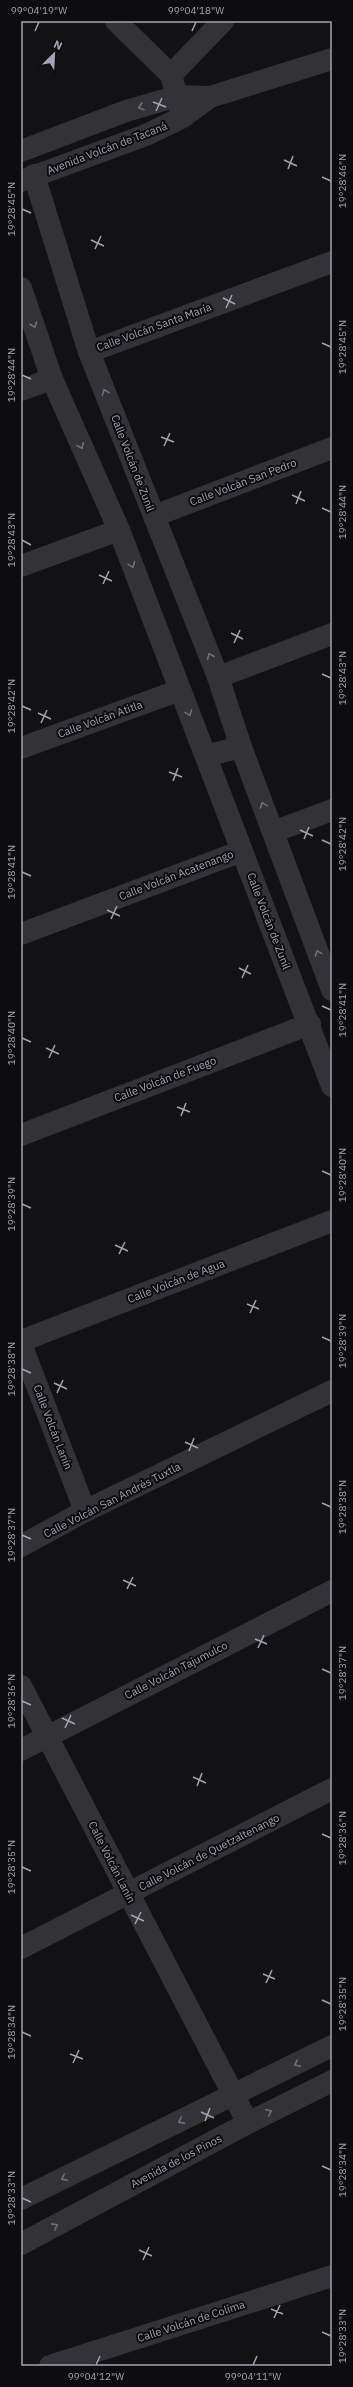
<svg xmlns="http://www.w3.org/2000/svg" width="353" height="2387" font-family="'IBM Plex Sans',sans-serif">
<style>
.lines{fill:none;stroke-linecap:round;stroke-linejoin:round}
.minor{stroke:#333237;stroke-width:22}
.tertiary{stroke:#333237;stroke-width:22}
.oneway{stroke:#71717b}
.ticks{fill:none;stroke:#a3a4b3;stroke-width:1.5}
.labels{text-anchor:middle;stroke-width:4;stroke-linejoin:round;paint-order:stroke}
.street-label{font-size:11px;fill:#a3a4b3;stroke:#0d0c0e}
.neatline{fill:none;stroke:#a3a4b3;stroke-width:1.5}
.ticks-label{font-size:10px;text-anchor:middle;fill:#a3a4b3}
</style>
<rect width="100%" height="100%" fill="#121113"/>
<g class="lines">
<g class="minor">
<polyline points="116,21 171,75 182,115"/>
<polyline points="171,75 223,21"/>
<polyline points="34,175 89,352 218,677 241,747 332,990"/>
<polyline points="21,288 52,379 119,530 332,1086"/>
<polyline points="89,352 332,262"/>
<polyline points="21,390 52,379"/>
<polyline points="154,516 332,448"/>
<polyline points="21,566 119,530"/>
<polyline points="218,677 332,634"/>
<polyline points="21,748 180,690"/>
<polyline points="206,756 241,747"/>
<polyline points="273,832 332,810"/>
<polyline points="21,934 242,851"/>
<polyline points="21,1135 310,1024"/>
<polyline points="21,1341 332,1221"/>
<polyline points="21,1344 85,1511"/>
<polyline points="21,1546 85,1511 332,1391"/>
<polyline points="21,1686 248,2123"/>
<polyline points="21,1750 332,1591"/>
<polyline points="21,1948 332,1789"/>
<polyline points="50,2366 332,2276"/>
</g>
<g class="tertiary">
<polyline points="21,151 126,111 178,96 210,97 332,59"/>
<polyline points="21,181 146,135 183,117 210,97"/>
<polyline points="21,2199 332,2046"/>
<polyline points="21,2244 248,2123 332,2081"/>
</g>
</g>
<defs><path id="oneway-chevron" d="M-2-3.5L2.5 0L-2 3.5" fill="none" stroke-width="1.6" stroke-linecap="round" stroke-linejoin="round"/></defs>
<g class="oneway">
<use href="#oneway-chevron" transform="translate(141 107) rotate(163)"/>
<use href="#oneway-chevron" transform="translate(34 325) rotate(71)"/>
<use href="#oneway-chevron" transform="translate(105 392) rotate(-111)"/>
<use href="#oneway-chevron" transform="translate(81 446) rotate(66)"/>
<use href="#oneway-chevron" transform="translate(132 565) rotate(69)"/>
<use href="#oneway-chevron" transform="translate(210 656) rotate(-112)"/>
<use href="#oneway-chevron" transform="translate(189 713) rotate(69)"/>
<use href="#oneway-chevron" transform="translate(263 805) rotate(-110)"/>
<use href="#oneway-chevron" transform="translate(318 953) rotate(-110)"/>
<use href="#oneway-chevron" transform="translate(297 2064) rotate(153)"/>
<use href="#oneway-chevron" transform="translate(269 2112) rotate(-26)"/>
<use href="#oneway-chevron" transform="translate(181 2121) rotate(154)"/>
<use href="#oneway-chevron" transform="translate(64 2178) rotate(154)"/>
<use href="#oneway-chevron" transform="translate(55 2226) rotate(-28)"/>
</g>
<path class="ticks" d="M35 31 39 22M192 31 196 22M153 102 166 107M156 111 162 98M284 160 297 166M288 169 293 156M322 177 331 181M22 209 31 213M91 240 104 246M95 249 101 236M223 298 235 304M226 308 232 295M322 343 331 347M22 375 31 379M161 437 174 442M164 446 170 433M292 495 305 501M296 504 301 491M322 508 331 512M22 540 31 545M99 575 112 581M103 584 109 571M231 633 243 639M234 643 240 630M322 674 331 678M22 706 31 710M38 713 51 719M41 723 47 710M169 772 182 777M173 781 178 768M300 830 313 836M304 839 309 827M322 840 331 844M22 872 31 876M107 910 120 916M111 919 117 906M239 968 251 974M242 978 248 965M322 1006 331 1010M22 1038 31 1042M46 1048 59 1054M49 1058 55 1045M177 1107 190 1112M181 1116 186 1103M322 1171 331 1175M22 1204 31 1208M115 1245 128 1251M119 1254 125 1242M247 1304 259 1309M250 1313 256 1300M322 1337 331 1341M22 1369 31 1373M54 1383 67 1389M57 1393 63 1380M185 1442 198 1448M189 1451 194 1438M322 1503 331 1507M22 1535 31 1539M123 1580 136 1586M127 1589 133 1577M255 1639 267 1644M258 1648 264 1635M322 1669 331 1673M22 1701 31 1705M62 1718 75 1724M65 1728 71 1715M193 1777 206 1783M197 1786 202 1773M322 1834 331 1838M22 1867 31 1871M131 1915 144 1921M135 1924 141 1912M263 1974 275 1979M266 1983 272 1970M322 2000 331 2004M22 2032 31 2036M70 2054 83 2059M73 2063 79 2050M201 2112 214 2118M205 2121 210 2108M322 2166 331 2170M22 2198 31 2202M139 2250 152 2256M143 2260 149 2247M271 2309 283 2314M274 2318 280 2305M322 2332 331 2336M96 2365 100 2356M253 2365 257 2356"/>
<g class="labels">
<g class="street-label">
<text transform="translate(107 148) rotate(-21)" y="4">Avenida Volcán de Tacaná</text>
<text transform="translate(154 327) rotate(-20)" y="4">Calle Volcán Santa María</text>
<text transform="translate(133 463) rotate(69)" y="4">Calle Volcán de Zunil</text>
<text transform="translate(243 482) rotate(-21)" y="4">Calle Volcán San Pedro</text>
<text transform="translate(100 719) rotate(-20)" y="4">Calle Volcán Atitla</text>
<text transform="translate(176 875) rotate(-21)" y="4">Calle Volcán Acatenango</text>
<text transform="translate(269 921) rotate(69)" y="4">Calle Volcán de Zunil</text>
<text transform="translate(165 1079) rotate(-21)" y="4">Calle Volcán de Fuego</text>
<text transform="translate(176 1281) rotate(-21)" y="4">Calle Volcán de Agua</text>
<text transform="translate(53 1427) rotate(69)" y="4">Calle Volcán Lanín</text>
<text transform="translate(112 1500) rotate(-27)" y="4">Calle Volcán San Andrés Tuxtla</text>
<text transform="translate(176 1670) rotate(-27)" y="4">Calle Volcán Tajumulco</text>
<text transform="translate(209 1852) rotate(-27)" y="4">Calle Volcán de Quetzaltenango</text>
<text transform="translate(112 1862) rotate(63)" y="4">Calle Volcán Lanín</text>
<text transform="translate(176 2161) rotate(-28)" y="4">Avenida de los Pinos</text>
<text transform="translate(191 2321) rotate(-18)" y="4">Calle Volcán de Colima</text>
</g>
</g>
<rect width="353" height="2387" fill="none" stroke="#0d0c0e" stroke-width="44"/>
<g transform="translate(54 54) rotate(24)" stroke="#0d0c0e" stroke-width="3" paint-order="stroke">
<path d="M0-3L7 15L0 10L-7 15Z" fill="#a3a4b3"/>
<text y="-6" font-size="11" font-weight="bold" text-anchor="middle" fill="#a3a4b3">N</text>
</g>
<rect x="22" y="22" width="309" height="2343" class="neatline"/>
<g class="ticks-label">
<text x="39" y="14">99°04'19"W</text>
<text x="196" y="14">99°04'18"W</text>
<text transform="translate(342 181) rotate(-90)" y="4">19°28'46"N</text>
<text transform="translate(11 209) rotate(-90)" y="4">19°28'45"N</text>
<text transform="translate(342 347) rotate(-90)" y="4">19°28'45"N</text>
<text transform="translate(11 375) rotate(-90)" y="4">19°28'44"N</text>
<text transform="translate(342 512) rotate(-90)" y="4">19°28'44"N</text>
<text transform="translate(11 540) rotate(-90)" y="4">19°28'43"N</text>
<text transform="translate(342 678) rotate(-90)" y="4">19°28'43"N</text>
<text transform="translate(11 706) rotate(-90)" y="4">19°28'42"N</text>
<text transform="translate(342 844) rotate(-90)" y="4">19°28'42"N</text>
<text transform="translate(11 872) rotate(-90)" y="4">19°28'41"N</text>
<text transform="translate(342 1010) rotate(-90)" y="4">19°28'41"N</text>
<text transform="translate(11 1038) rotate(-90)" y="4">19°28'40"N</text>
<text transform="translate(342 1175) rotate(-90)" y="4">19°28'40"N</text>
<text transform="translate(11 1204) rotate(-90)" y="4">19°28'39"N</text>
<text transform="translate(342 1341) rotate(-90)" y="4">19°28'39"N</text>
<text transform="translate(11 1369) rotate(-90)" y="4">19°28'38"N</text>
<text transform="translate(342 1507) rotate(-90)" y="4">19°28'38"N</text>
<text transform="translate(11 1535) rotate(-90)" y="4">19°28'37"N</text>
<text transform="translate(342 1673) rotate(-90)" y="4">19°28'37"N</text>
<text transform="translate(11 1701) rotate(-90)" y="4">19°28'36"N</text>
<text transform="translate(342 1838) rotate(-90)" y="4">19°28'36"N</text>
<text transform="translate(11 1867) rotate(-90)" y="4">19°28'35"N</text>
<text transform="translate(342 2004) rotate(-90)" y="4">19°28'35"N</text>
<text transform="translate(11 2032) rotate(-90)" y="4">19°28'34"N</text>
<text transform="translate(342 2170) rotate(-90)" y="4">19°28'34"N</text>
<text transform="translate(11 2198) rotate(-90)" y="4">19°28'33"N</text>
<text transform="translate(342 2336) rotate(-90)" y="4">19°28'33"N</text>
<text x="96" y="2380">99°04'12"W</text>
<text x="253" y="2380">99°04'11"W</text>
</g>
</svg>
